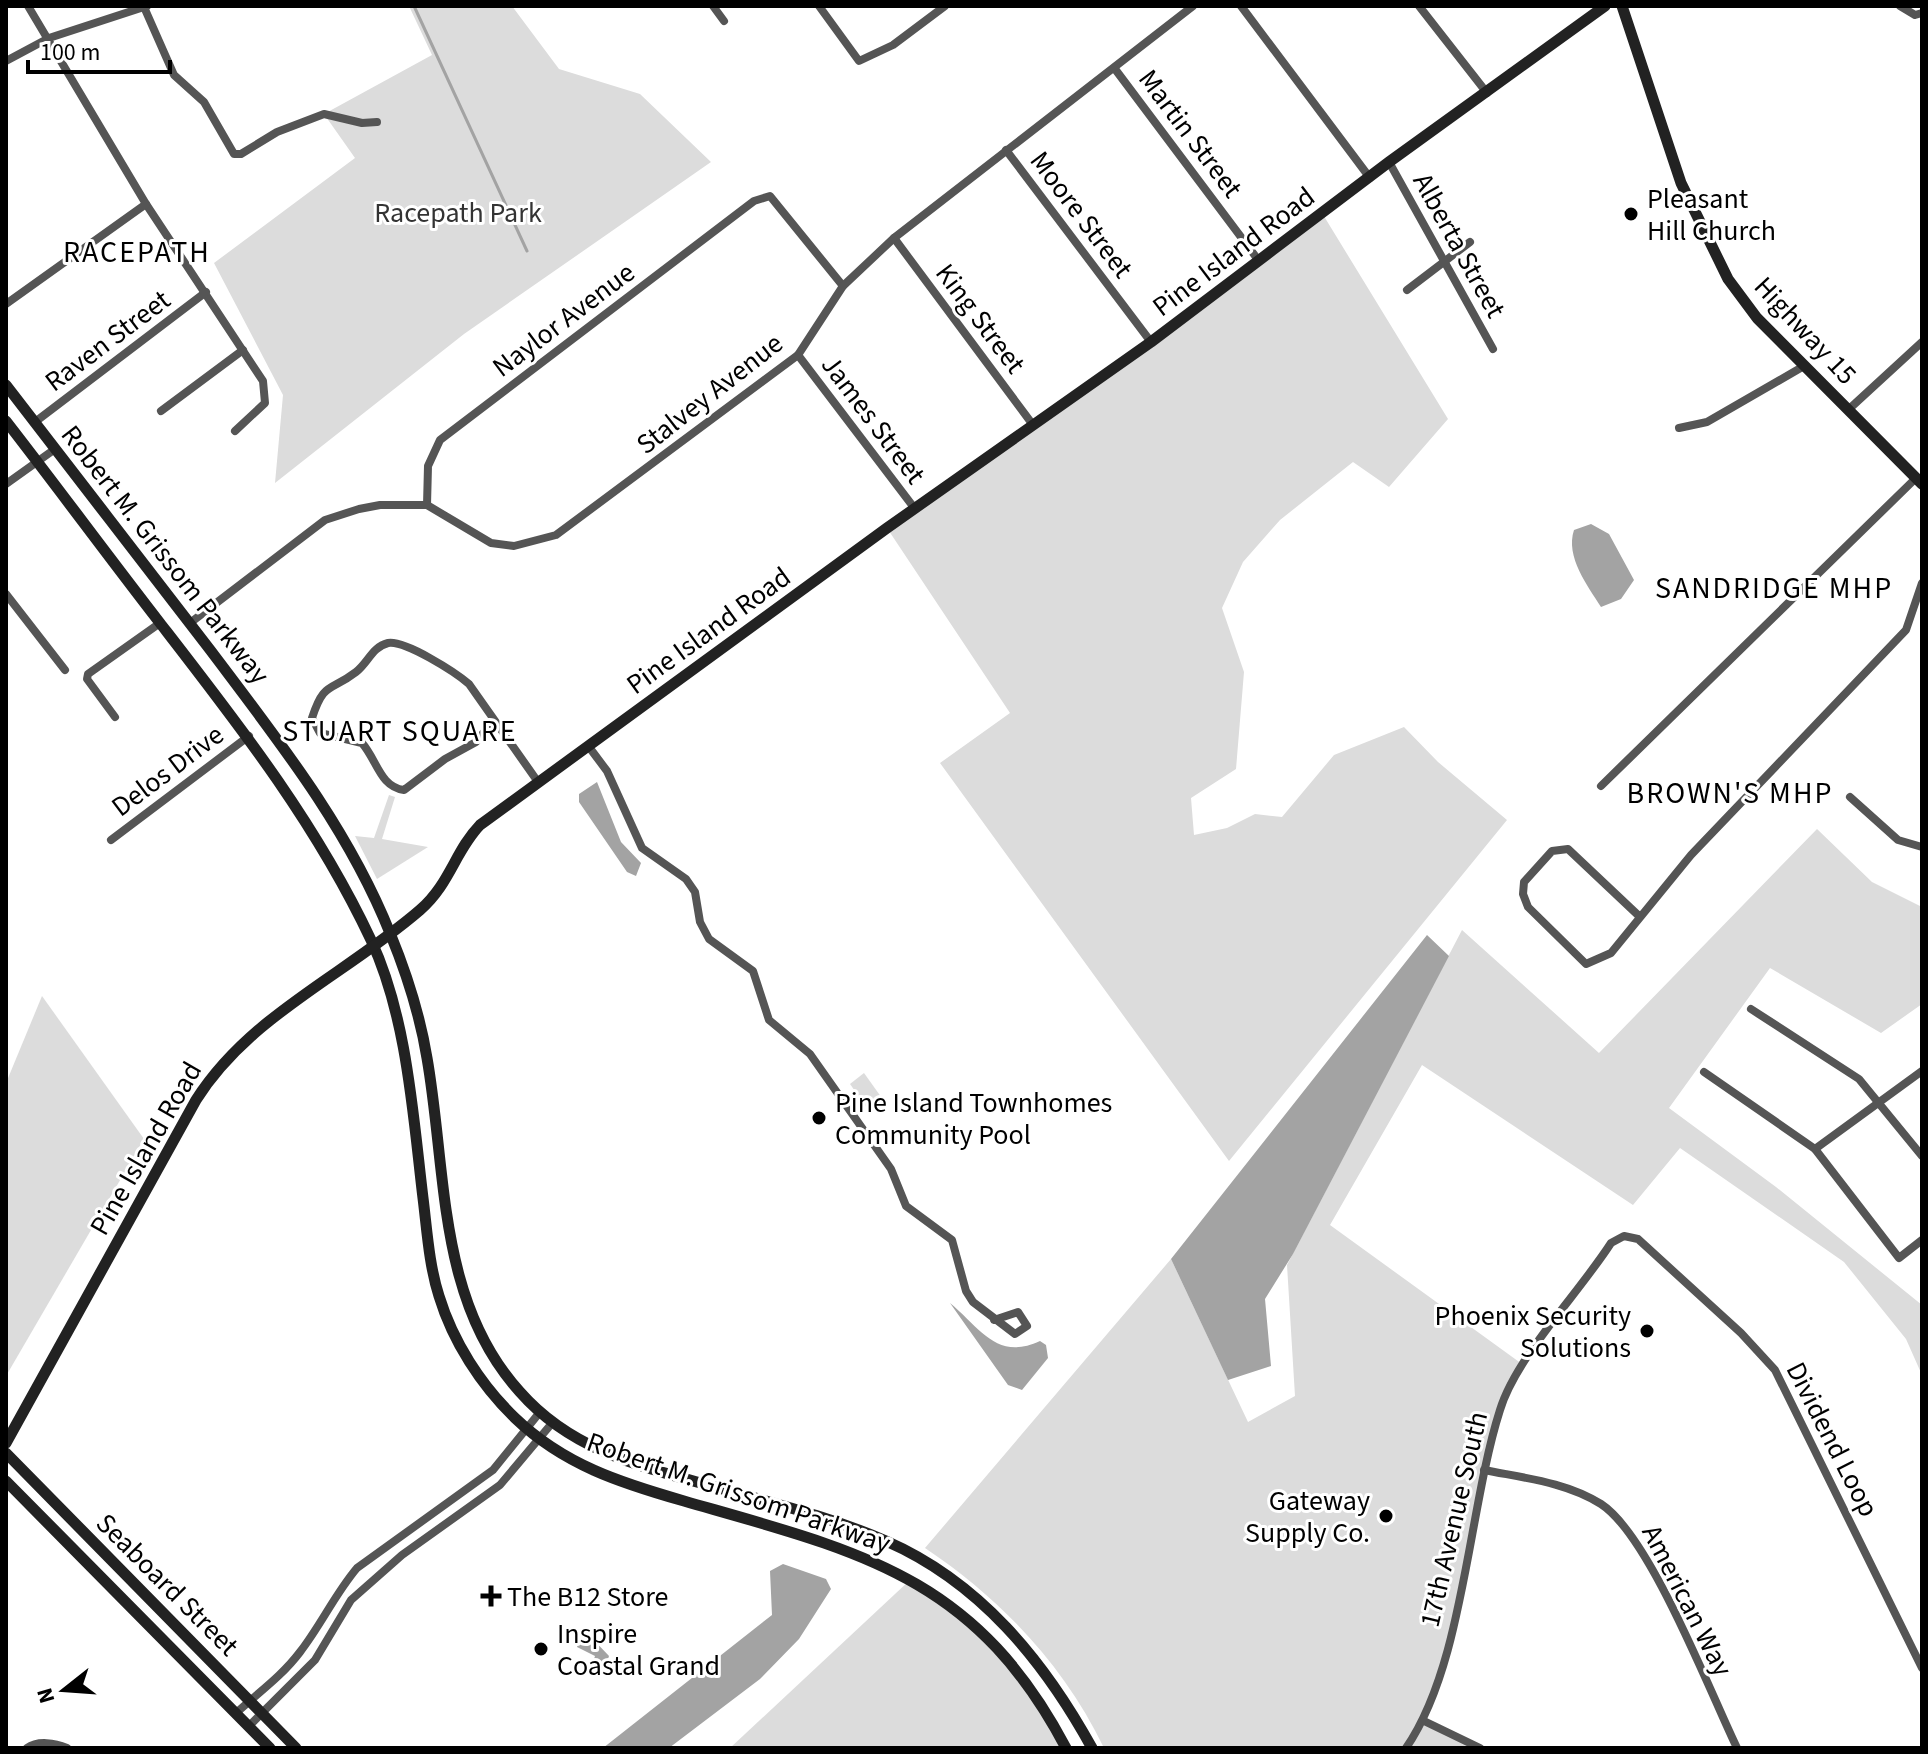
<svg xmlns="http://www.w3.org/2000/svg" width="1928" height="1754" font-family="'Source Sans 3',sans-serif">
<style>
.green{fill:#dcdcdc}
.water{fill:#a3a3a3}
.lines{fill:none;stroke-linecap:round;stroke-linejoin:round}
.stream{stroke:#a3a3a3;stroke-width:3}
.street{stroke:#555;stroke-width:8}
.secondary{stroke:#222;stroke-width:11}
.poi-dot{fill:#000;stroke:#fff;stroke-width:3}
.labels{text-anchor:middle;stroke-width:6;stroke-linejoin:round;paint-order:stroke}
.street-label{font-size:28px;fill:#000;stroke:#fff}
.poi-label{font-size:28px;fill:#000;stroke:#fff;text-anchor:start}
.park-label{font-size:28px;fill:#333;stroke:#fff}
.neighbourhood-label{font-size:30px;letter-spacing:2px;fill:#000;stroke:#fff}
</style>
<rect width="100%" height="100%" fill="#fff"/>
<g class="green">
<polygon points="409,6 512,6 559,69 640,94 711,162 464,334 275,483 283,395 214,263 355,158 324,114 432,55"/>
<polygon points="1322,213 1448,419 1389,487 1353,462 1280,520 1243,562 1222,608 1244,672 1236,769 1191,798 1194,835 1227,828 1255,814 1282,817 1334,755 1404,727 1438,762 1507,820 1229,1161 940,763 1010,713 887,528"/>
<polygon points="389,795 395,797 382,839 428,847 377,879 355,836 374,838"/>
<path d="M1817 829 1872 882 1922 907V1004L1881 1033 1770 968 1669 1108 1776 1187 1922 1305V1375L1906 1339 1844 1262 1680 1148 1633 1205 1422 1065 1330 1225 1522 1364 1500 1407 1451 1632 1424 1721 1480 1748H1104C1064 1665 1001 1599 925 1548L1171 1259 1248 1422 1295 1396 1287 1265 1462 930 1599 1053Z"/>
<polygon points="42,996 144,1139 6,1376 6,1083"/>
<polygon points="864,1073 884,1101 869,1111 850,1084"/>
<path d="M910 1580C983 1626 1020 1675 1064 1748H730Z"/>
</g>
<g class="water">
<path d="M1591 524 1609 534 1634 580 1621 599 1601 607C1588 586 1565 557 1574 530Z"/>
<polygon points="597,782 621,842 641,863 636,876 627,872 579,802 579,794"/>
<polygon points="1427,935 1449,956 1293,1254 1265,1299 1271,1366 1228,1380 1171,1259"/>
<path d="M950 1303C981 1329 997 1361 1040 1341L1046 1345 1048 1358 1022 1390 1008 1385Z"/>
<polygon points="783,1564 826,1579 831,1589 799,1639 760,1679 669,1748 603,1748 772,1615 770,1571"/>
<polygon points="589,1635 609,1656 605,1668 597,1668 593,1662 595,1656 577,1647 580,1638"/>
</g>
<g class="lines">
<polyline class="stream" points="414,6 527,251"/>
<g class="street">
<polyline points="28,6 146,204 263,381 265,403 235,431"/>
<polyline points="713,6 724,21"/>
<polyline points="819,6 859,61 893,45 945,6"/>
<polyline points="1241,6 1370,178"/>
<polyline points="1419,6 1487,93"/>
<polyline points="1900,6 1915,15 1922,13"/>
<polyline points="144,7 174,75 204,102 234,154 241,154 277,132 324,114 362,123 377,122"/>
<polyline points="6,61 49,38 147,6"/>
<polyline points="1115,69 1259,261"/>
<polyline points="1006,150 1151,342"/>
<polyline points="1389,162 1493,349"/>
<polyline points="894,238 1033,425"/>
<polyline points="1407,290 1470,242"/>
<polyline points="6,304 146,204"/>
<polyline points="798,355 915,509"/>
<polyline points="1848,410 1922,342"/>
<polyline points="161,411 243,350"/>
<polyline points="35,422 206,292"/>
<polyline points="1679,428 1707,422 1804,366"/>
<polyline points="6,484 55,449"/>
<polyline points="427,505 428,466 440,440 754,201 770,196 843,286"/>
<polyline points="6,594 65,670"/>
<polyline points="190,623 325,520 359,509 380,505 427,505 491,543 514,546 556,535 798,355 843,286 894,238 1193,6"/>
<polyline points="115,717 87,679 88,674 160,623"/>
<path d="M493 721 476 742 445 759 404 790C380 787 377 760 362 743L320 733 312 718C324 681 330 692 356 672 368 663 372 647 388 643 405 640 455 672 469 684L538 782"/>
<polyline points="589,747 607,771 642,848 686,879 695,892 700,922 709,939 753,971 769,1020 810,1054 891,1169 906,1206 952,1240 966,1291 973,1302 1015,1334 1027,1326 1018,1312 994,1320"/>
<polyline points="1601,786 1916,478"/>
<polyline points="1850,797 1898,840 1922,847"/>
<polyline points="111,840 249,736"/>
<polyline points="1639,916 1568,849 1552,851 1524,882 1523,894 1528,907 1586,964 1611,953 1691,855 1906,630 1922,583"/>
<polyline points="1751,1009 1859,1079 1922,1156"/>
<polyline points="1704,1072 1815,1149 1899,1258 1922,1240"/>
<polyline points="1815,1149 1922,1071"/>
<path d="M1484 1470C1524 1478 1566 1482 1601 1504 1650 1536 1709 1690 1737 1748"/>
<path d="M236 1713C258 1693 282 1676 300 1652 321 1625 335 1594 357 1568L493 1470 540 1412"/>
<polyline points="1424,1721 1480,1748"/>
<polyline points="249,1726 315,1660 351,1600 402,1555 500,1485 553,1422"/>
<path d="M27 1748C38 1740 55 1743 67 1748"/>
<path d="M1406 1748C1464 1664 1468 1510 1500 1410 1516 1357 1579 1293 1611 1243L1624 1236 1638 1239 1741 1333 1775 1370 1922 1668"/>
</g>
<g class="secondary">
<polyline points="1622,6 1681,183 1728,279 1757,318 1922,484"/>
<path d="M6 385C74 474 143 562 211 651 278 740 348 828 390 933 406 972 420 1015 427 1058 447 1172 437 1301 520 1392 570 1449 638 1466 708 1485 768 1502 829 1516 886 1541 980 1582 1044 1661 1092 1748"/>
<path d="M6 421C58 488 108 556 160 623 239 725 316 823 371 940 407 1017 413 1115 423 1198 427 1230 429 1265 439 1296 453 1342 481 1385 515 1418 564 1465 621 1483 684 1501 858 1551 975 1575 1066 1748"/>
<path d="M6 1443 196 1100C250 1015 345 975 420 910 450 884 455 851 480 825L887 528 1151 342 1389 162 1605 6"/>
<polyline points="6,1453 296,1748"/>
<polyline points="6,1481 270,1748"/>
</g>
</g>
<g class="poi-dot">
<circle cx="1631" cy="214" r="8"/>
<circle cx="819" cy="1118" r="8"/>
<circle cx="1647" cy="1331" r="8"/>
<circle cx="1386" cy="1516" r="8"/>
<path d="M487 1584h8v8h8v8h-8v8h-8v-8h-8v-8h8z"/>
<circle cx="541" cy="1649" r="8"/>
</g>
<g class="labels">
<g class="street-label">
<text transform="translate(1191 133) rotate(53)" y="10">Martin Street</text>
<text transform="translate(1082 214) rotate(53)" y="10">Moore Street</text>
<text transform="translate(1460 245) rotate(61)" y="10">Alberta Street</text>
<text transform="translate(1233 251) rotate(-37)" y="10">Pine Island Road</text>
<text transform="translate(981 318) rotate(53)" y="10">King Street</text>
<text transform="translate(563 319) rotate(-37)" y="10">Naylor Avenue</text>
<text transform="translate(1806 330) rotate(47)" y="10">Highway 15</text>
<text transform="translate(107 340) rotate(-37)" y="10">Raven Street</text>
<text transform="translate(709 393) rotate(-38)" y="10">Stalvey Avenue</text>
<text transform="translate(874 419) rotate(53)" y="10">James Street</text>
<text transform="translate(166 554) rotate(52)" y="10">Robert M. Grissom Parkway</text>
<text transform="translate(708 630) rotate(-36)" y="10">Pine Island Road</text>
<text transform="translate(167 770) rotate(-37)" y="10">Delos Drive</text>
<text transform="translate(145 1148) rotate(-60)" y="10">Pine Island Road</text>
<text transform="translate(1833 1439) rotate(63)" y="10">Dividend Loop</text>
<text transform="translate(739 1492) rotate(19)" y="10">Robert M. Grissom Parkway</text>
<text transform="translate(1453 1519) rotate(-77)" y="10">17th Avenue South</text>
<text transform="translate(168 1584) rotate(45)" y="10">Seaboard Street</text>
<text transform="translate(1688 1600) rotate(63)" y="10">American Way</text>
</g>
<g class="poi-label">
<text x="1647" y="208">Pleasant<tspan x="1647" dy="32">Hill Church</tspan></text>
<text x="835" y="1112">Pine Island Townhomes<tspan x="835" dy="32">Community Pool</tspan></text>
<text x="1631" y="1325" text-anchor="end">Phoenix Security<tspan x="1631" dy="32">Solutions</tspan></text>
<text x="1370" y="1510" text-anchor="end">Gateway<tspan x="1370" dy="32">Supply Co.</tspan></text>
<text x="507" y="1606">The B12 Store</text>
<text x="557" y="1643">Inspire<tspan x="557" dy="32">Coastal Grand</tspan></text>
</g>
<g class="park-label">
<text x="458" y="222">Racepath Park</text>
</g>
<g class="neighbourhood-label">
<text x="137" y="262">RACEPATH</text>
<text x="1774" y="598">SANDRIDGE MHP</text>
<text x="400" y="741">STUART SQUARE</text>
<text x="1730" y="803">BROWN'S MHP</text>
</g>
</g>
<rect width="1928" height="1754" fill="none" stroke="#000000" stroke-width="16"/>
<g transform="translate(64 1690) rotate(253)" stroke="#ffffff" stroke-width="6" paint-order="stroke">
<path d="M0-6L14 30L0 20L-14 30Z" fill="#000000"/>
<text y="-12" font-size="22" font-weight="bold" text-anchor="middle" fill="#000000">N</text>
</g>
<path d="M28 60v12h142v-12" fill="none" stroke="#000000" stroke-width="4"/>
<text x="40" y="60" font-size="24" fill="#000000" stroke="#ffffff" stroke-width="6" paint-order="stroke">100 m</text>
</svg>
